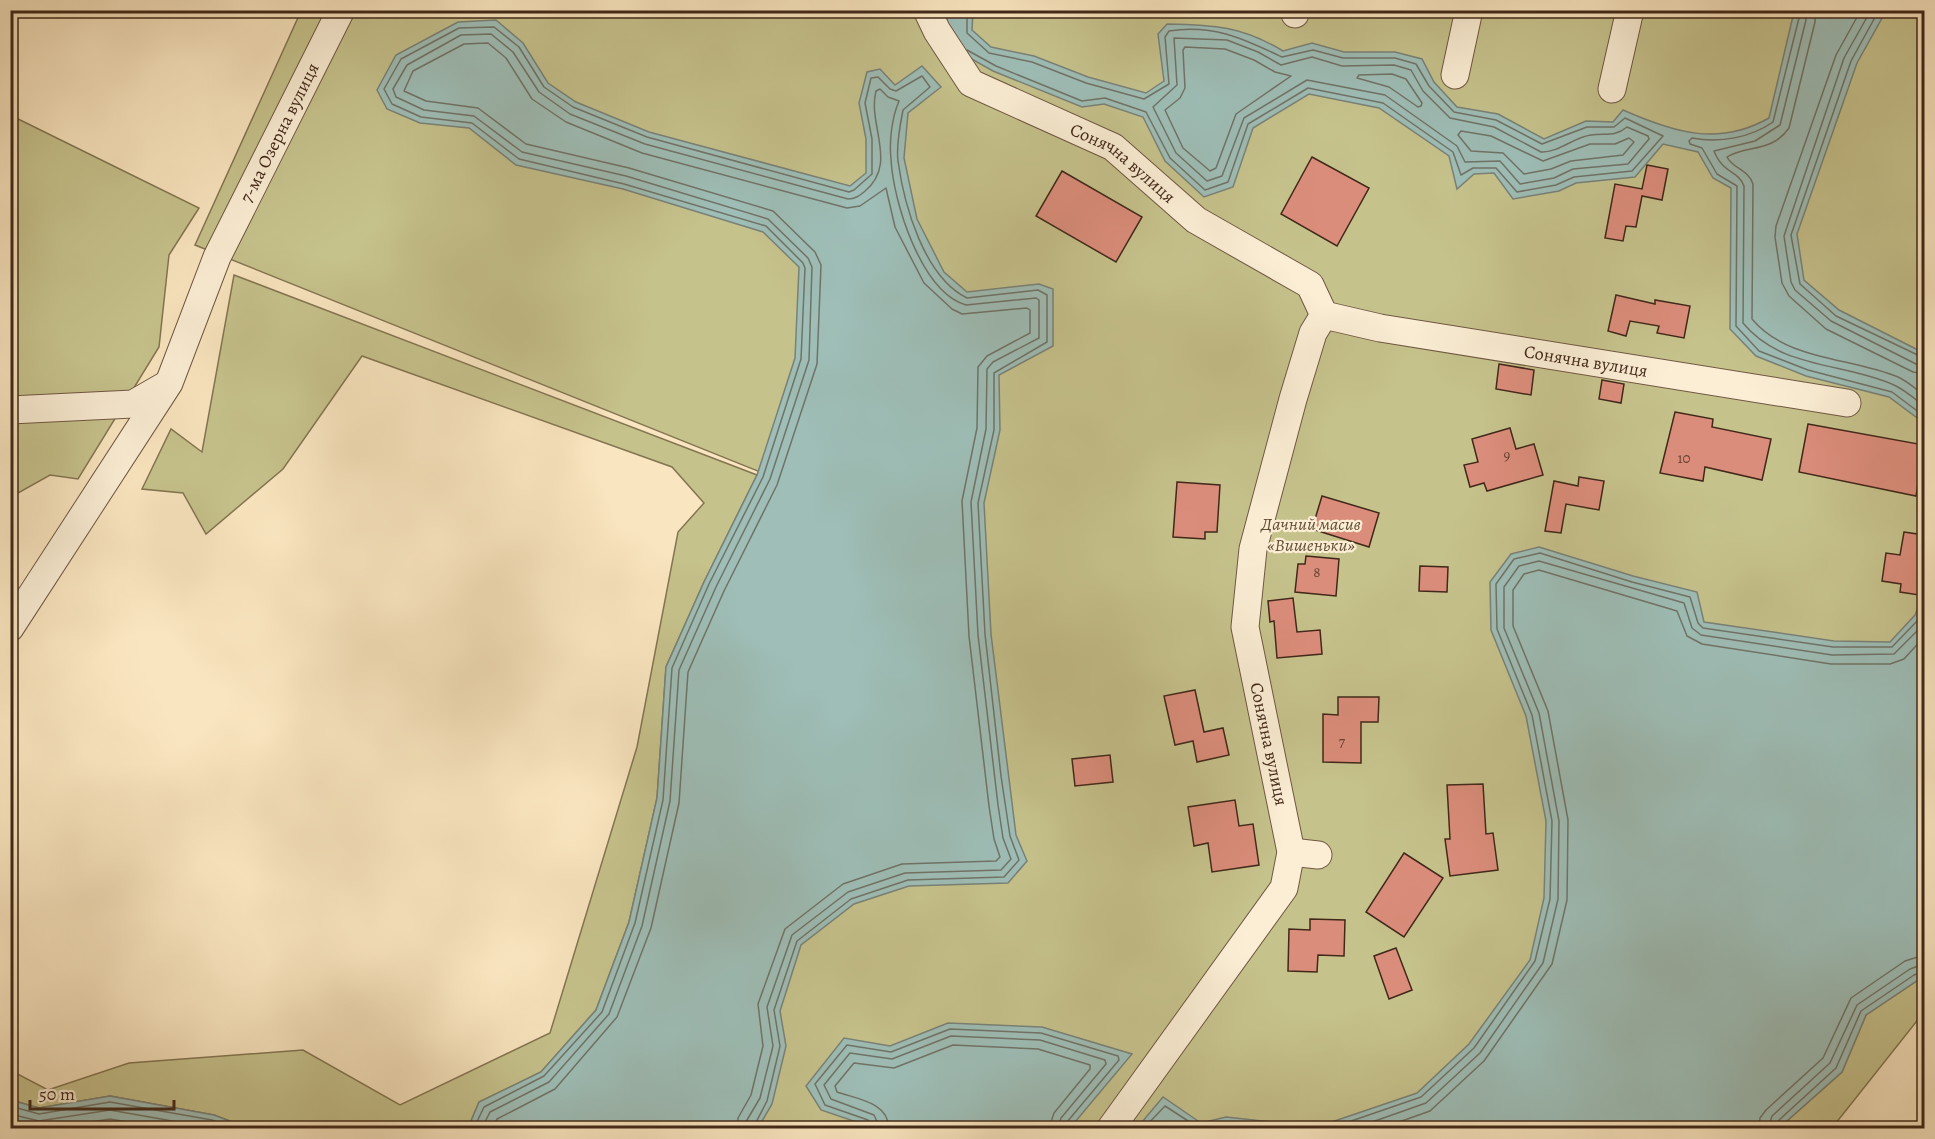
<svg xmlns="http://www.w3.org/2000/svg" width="1935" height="1139" font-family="Alegreya,serif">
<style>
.green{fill:#c6c28c;stroke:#847552;stroke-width:1.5}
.water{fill:#9ebeb7;stroke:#798278;stroke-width:1.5}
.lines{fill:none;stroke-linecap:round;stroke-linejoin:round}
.shore{stroke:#707368;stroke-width:1.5}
.building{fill:#db8d7b;stroke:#412819;stroke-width:1.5}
.minor-casing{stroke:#6f5742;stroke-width:29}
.minor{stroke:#fbeed5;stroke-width:27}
.labels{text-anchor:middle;stroke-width:4.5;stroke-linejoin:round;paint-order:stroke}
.number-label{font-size:15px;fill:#684132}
.street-label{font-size:18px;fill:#412819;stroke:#fbeed5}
.park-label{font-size:18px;font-style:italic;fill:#624e36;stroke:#fbeed5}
</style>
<rect width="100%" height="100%" fill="#f9e5bf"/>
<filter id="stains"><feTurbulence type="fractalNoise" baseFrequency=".00333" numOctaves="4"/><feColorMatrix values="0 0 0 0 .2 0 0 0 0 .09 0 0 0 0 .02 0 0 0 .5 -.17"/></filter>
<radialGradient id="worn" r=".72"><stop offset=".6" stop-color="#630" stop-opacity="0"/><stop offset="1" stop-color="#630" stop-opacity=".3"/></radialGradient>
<g class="green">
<polygon points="301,11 1924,11 1924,880 1501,1128 560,1128 790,484 195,245"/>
<polygon points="10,115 199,208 169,255 159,347 78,479 50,475 11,497"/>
<polygon points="234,275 757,475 704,582 666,667 657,798 629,922 596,1010 541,1072 479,1102 468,1128 248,1128 214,1115 110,1096 39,1108 11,1100 10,1070 48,1090 129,1063 303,1050 400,1105 550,1033 637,747 678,532 704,503 672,467 362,356 283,469 206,534 183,493 142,489 171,429 202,452"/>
<polygon points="1924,976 1924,1012 1832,1128 1779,1128 1842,1072 1866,1015"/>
</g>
<g class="water">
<path d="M945 11H973L972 30 991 47 1034 56 1088 77 1146 93 1164 81 1158 34 1167 24C1214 25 1242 26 1283 51L1312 43 1344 52H1395L1422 59 1434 82 1457 107 1498 114 1544 139 1586 121 1613 122 1623 110C1673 132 1718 147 1769 118L1793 16 1791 11H1886L1857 63 1797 234 1804 280 1839 310 1924 353V423L1889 397 1806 376 1756 356 1730 329 1731 188 1713 178 1698 152 1663 144 1635 177 1576 183 1559 191 1513 199 1494 173 1474 174 1457 189 1449 156 1379 108 1309 94 1253 128 1233 187 1204 197 1165 161 1143 117 1104 104 1082 107 993 71 952 48Z"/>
<polygon points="496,20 523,43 548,83 576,102 649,132 850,186 866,173 866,139 859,103 867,72 880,69 895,85 922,66 941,87 908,113 904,158 917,219 944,272 967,292 1039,284 1053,289 1053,346 999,375 1000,430 984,503 991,634 1016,835 1027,861 1008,883 909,886 854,904 801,945 780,1011 786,1046 772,1104 758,1128 468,1128 479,1102 541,1072 596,1010 629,922 657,798 666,667 704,582 757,475 795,358 799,267 763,232 623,189 516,165 469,128 420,123 387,109 377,90 396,55 458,22"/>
<polygon points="1539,547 1633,576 1697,592 1704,622 1834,641 1890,642 1915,615 1924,593 1924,976 1866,1015 1842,1072 1779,1128 1137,1128 1163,1097 1201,1123 1226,1117 1317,1127 1417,1093 1469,1044 1530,960 1544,898 1546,821 1526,716 1491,630 1490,582 1511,554"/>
<polygon points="948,1023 1042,1027 1132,1054 1070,1128 874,1128 821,1110 806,1086 844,1038 890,1046"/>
<polygon points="110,1096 214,1115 248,1128 11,1128 11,1100 39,1108"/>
</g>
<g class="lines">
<g class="shore">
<path d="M967 10V33L989 53 1032 62 1086 83 1144 99 1169 84 1165 37 1169 31C1214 24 1244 39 1282 57L1313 50 1343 58H1395L1416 64 1429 86 1454 112 1496 120 1542 144 1587 127H1614L1625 118 1663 136 1632 171 1574 177 1556 185 1517 192 1496 168H1473L1461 175 1453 152 1383 103 1308 88 1248 124 1228 182 1205 190 1170 158 1146 112 1105 98 1082 101 996 66 967 50"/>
<path d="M1797 10 1799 18 1773 122C1750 138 1720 143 1692 138L1689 141 1690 144 1702 148 1717 174 1737 186 1736 326 1759 351 1808 370 1892 392 1924 416"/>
<path d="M1806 10V20L1780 125 1755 141 1714 151C1723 174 1738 170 1744 186L1743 323C1782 370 1843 362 1894 385 1905 390 1915 399 1924 406"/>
<path d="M1815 10V22L1789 128C1772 153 1745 145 1727 157 1733 169 1748 169 1753 184L1752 319C1787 361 1850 357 1898 377 1907 381 1916 389 1924 395"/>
<polyline points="1861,10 1836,55 1776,226 1775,237 1782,283 1789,296 1826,329 1913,372 1924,374"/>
<polyline points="1871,10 1844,58 1784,236 1791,282 1795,290 1831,321 1916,364 1924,365"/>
<polyline points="1879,10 1851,61 1791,235 1800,284 1836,316 1924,358"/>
<path d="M1174 38 1227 40 1258 52 1281 65 1312 57 1342 66 1394 65 1411 70 1423 91 1450 118 1494 127 1541 152C1558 153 1574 137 1591 135 1606 133 1615 137 1627 127L1648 136 1649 139 1628 164 1573 169 1554 178 1520 184 1500 161 1465 162 1457 146 1385 95 1307 80 1244 118 1222 176 1207 181 1176 153 1153 107 1177 85Z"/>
<polygon points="1185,47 1225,49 1254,60 1275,72 1291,76 1236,114 1216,168 1210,171 1183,148 1165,110 1180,98 1185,88 1183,50"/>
<polygon points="1392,74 1406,79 1422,103 1421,106 1418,107 1389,87 1357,78 1359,75"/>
<polygon points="1461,131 1491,136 1543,161 1590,144 1615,144 1629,138 1634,142 1623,155 1571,161 1551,169 1524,174 1503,153 1471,151 1458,135"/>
<polyline points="10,1106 39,1114 110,1102 212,1120 232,1128"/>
<polyline points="10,1114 39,1121 110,1110 212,1128"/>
<polyline points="52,1128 110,1119 163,1128"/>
<path d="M474 1128 484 1107 544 1076 602 1012 635 923 663 800 672 668 709 584 763 477 801 359 805 268 803 263 766 226 624 184 519 159 472 123 421 117 392 104 384 89 401 59 459 28 494 27 519 47 544 87 573 107 647 137 849 192 854 190 872 174V139L865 103 871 78 878 77 890 89 896 91 922 76 930 87 903 110C900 125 896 146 898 161 904 205 924 277 967 298L1038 290 1047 295V342L994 373V430L978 503 985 634 1001 776 1010 836 1019 860 1004 877 908 880 851 899 797 941 774 1010 780 1046 767 1101 753 1128"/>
<path d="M482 1128 490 1112 549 1082 609 1014 642 926 670 801 679 670 716 587 770 479 809 360 812 267 808 258 768 219 626 176 522 152 474 116 424 110 396 97 393 89 407 65 461 35 491 34 513 52 539 92 570 114 645 144 848 199C855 199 859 196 864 192 899 164 867 125 876 91L880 89 888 97 899 101C892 117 889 141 891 159 893 201 921 292 966 305L1036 298 1039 300V338L993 362 987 369 986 429 971 502 978 635 998 805 1003 838 1011 859 1001 870 905 873 848 892 792 935 767 1007 773 1046 760 1098 747 1120 746 1128"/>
<polyline points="492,1128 497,1119 555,1089 617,1017 651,928 679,803 688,672 724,591 777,485 817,364 821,265 815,252 773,211 629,168 526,144 478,108 426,101 404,91 413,71 464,44 488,43 506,58 532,99 566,122 642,153 847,208 860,206 886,188 895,227 924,283 952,309 962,314 1027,308 1030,310 1030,333 987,356 978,367 977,428 962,501 969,636 989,806 994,839 1000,857 996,861 902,864 843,884 785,929 758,1004 763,1046 751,1095 738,1118 737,1128"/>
<polyline points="872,1128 868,1120 825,1105 815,1084 847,1045 891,1052 950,1029 1041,1033 1118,1056 1119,1060 1067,1122 1065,1128"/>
<polyline points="880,1128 874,1115 831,1099 824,1085 850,1053 892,1059 951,1036 1040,1040 1105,1060 1106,1064 1061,1118 1058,1128"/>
<path d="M889 1128C888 1102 857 1099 837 1092L835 1086 854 1063 894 1068 953 1045 1038 1049 1090 1065V1069L1054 1113 1049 1128"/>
<polyline points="1144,1128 1165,1106 1199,1128"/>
<polyline points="1203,1128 1227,1123 1278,1128"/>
<polyline points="1331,1128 1421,1097 1474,1048 1535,961 1550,899 1552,821 1532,715 1497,629 1496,584 1514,559 1540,553 1632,582 1690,597 1698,623 1703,628 1833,647 1892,647 1919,619 1924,608"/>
<polyline points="1355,1128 1426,1103 1480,1053 1543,963 1558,899 1559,821 1539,713 1504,628 1504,587 1519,566 1539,561 1684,603 1692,628 1701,635 1832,655 1894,654 1924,624"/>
<polyline points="1382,1128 1430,1111 1484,1061 1552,964 1567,900 1568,820 1548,711 1513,626 1513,590 1524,574 1539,570 1677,611 1687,636 1702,644 1831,664 1890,664 1904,659 1924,637"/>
<polyline points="1759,1128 1760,1118 1766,1110 1823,1058 1851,998 1905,961 1924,955"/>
<polyline points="1768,1128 1772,1116 1830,1063 1857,1005 1910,969 1924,964"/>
<polyline points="1775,1128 1777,1122 1836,1068 1861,1011 1914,975 1924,971"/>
</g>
</g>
<g class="building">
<polygon points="1312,157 1369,188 1337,246 1281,214"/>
<polygon points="1647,165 1668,169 1662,200 1642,196 1636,227 1626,226 1623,241 1605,238 1615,184 1642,189"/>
<polygon points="1062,171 1142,217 1116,262 1036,216"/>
<polygon points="1616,295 1655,304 1655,300 1690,306 1684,338 1657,333 1659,326 1630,321 1626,336 1608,331"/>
<polygon points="1499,364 1534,370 1531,395 1496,389"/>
<polygon points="1602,380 1624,384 1621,403 1599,399"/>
<polygon points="1675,412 1713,419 1712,427 1771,439 1762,480 1705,467 1703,481 1660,473"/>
<polygon points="1808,424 1924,445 1916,496 1799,472"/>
<polygon points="1510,428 1516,449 1534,444 1543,475 1487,491 1484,483 1470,487 1464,465 1478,462 1472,439"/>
<polygon points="1579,477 1604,481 1599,510 1566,504 1561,533 1545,531 1554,481 1578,486"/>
<polygon points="1177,482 1220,485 1217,532 1205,532 1205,539 1173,537"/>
<polygon points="1322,496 1379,513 1369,547 1312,529"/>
<polygon points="1904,532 1924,535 1924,560 1919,595 1900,592 1901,584 1882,581 1886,553 1900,555"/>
<polygon points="1306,556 1339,559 1336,596 1295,592 1298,564 1305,564"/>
<polygon points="1420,566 1448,567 1447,592 1419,591"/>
<polygon points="1293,598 1297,632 1320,630 1322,654 1277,658 1274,621 1270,622 1268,601"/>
<polygon points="1195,690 1204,732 1223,728 1229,755 1197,762 1193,741 1175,745 1164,696"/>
<polygon points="1338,697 1379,697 1378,722 1361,722 1361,763 1323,762 1323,714 1338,715"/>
<polygon points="1110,755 1113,782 1075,786 1072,759"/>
<polygon points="1483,784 1486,834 1493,833 1498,870 1450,876 1445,839 1450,839 1447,785"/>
<polygon points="1235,800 1239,826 1253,824 1259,865 1212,872 1208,843 1194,846 1188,807"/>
<polygon points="1404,853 1443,878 1404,937 1366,912"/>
<polygon points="1310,919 1345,920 1344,956 1318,955 1317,972 1288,971 1289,929 1310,930"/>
<polygon points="1396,948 1412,990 1389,999 1374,956"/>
</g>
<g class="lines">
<g class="minor-casing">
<g id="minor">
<path id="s1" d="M927 10 937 31 971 83 1113 147 1196 220 1310 285 1324 315"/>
<polyline points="1295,14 1296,10"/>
<polyline points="1455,75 1469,10"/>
<polyline points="1612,89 1630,10"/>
<path id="s2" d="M1324 315 1380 328 1847 403"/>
<polyline points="10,410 133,404 166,385"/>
<path id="s3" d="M10 628 169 383 217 257 341 10"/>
<polyline points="1291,852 1318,855"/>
<polyline points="1111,1128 1284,888 1291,852 1245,627 1253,549 1293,399 1313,333 1324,315"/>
</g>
</g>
<use href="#minor" class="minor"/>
</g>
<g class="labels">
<g class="number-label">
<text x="1507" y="460">9</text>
<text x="1684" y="463">10</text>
<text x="1317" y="577">8</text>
<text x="1342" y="747">7</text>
</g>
<g class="street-label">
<text dy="6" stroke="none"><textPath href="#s3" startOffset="566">7-ма Озерна вулиця</textPath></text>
<text dy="6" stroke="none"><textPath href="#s1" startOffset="258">Сонячна вулиця</textPath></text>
<text dy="6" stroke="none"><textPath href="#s2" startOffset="266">Сонячна вулиця</textPath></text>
<text transform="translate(1269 744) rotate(78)" y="6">Сонячна вулиця</text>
</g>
<g class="park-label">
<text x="1311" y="530">Дачний масив<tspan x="1311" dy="21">«Вишеньки»</tspan></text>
</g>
</g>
<rect width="1935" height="1139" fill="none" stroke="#f9e5bf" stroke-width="36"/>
<rect x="12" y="12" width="1911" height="1115" fill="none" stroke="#412819" stroke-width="3"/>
<rect x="18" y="18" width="1899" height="1103" fill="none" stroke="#412819" stroke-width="1.5"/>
<path d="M30 1100v9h144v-9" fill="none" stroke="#412819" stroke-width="3"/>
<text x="39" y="1100" font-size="18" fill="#412819" stroke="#fbeed5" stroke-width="4.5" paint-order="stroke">50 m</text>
<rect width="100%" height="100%" filter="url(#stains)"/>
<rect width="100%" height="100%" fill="url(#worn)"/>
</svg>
